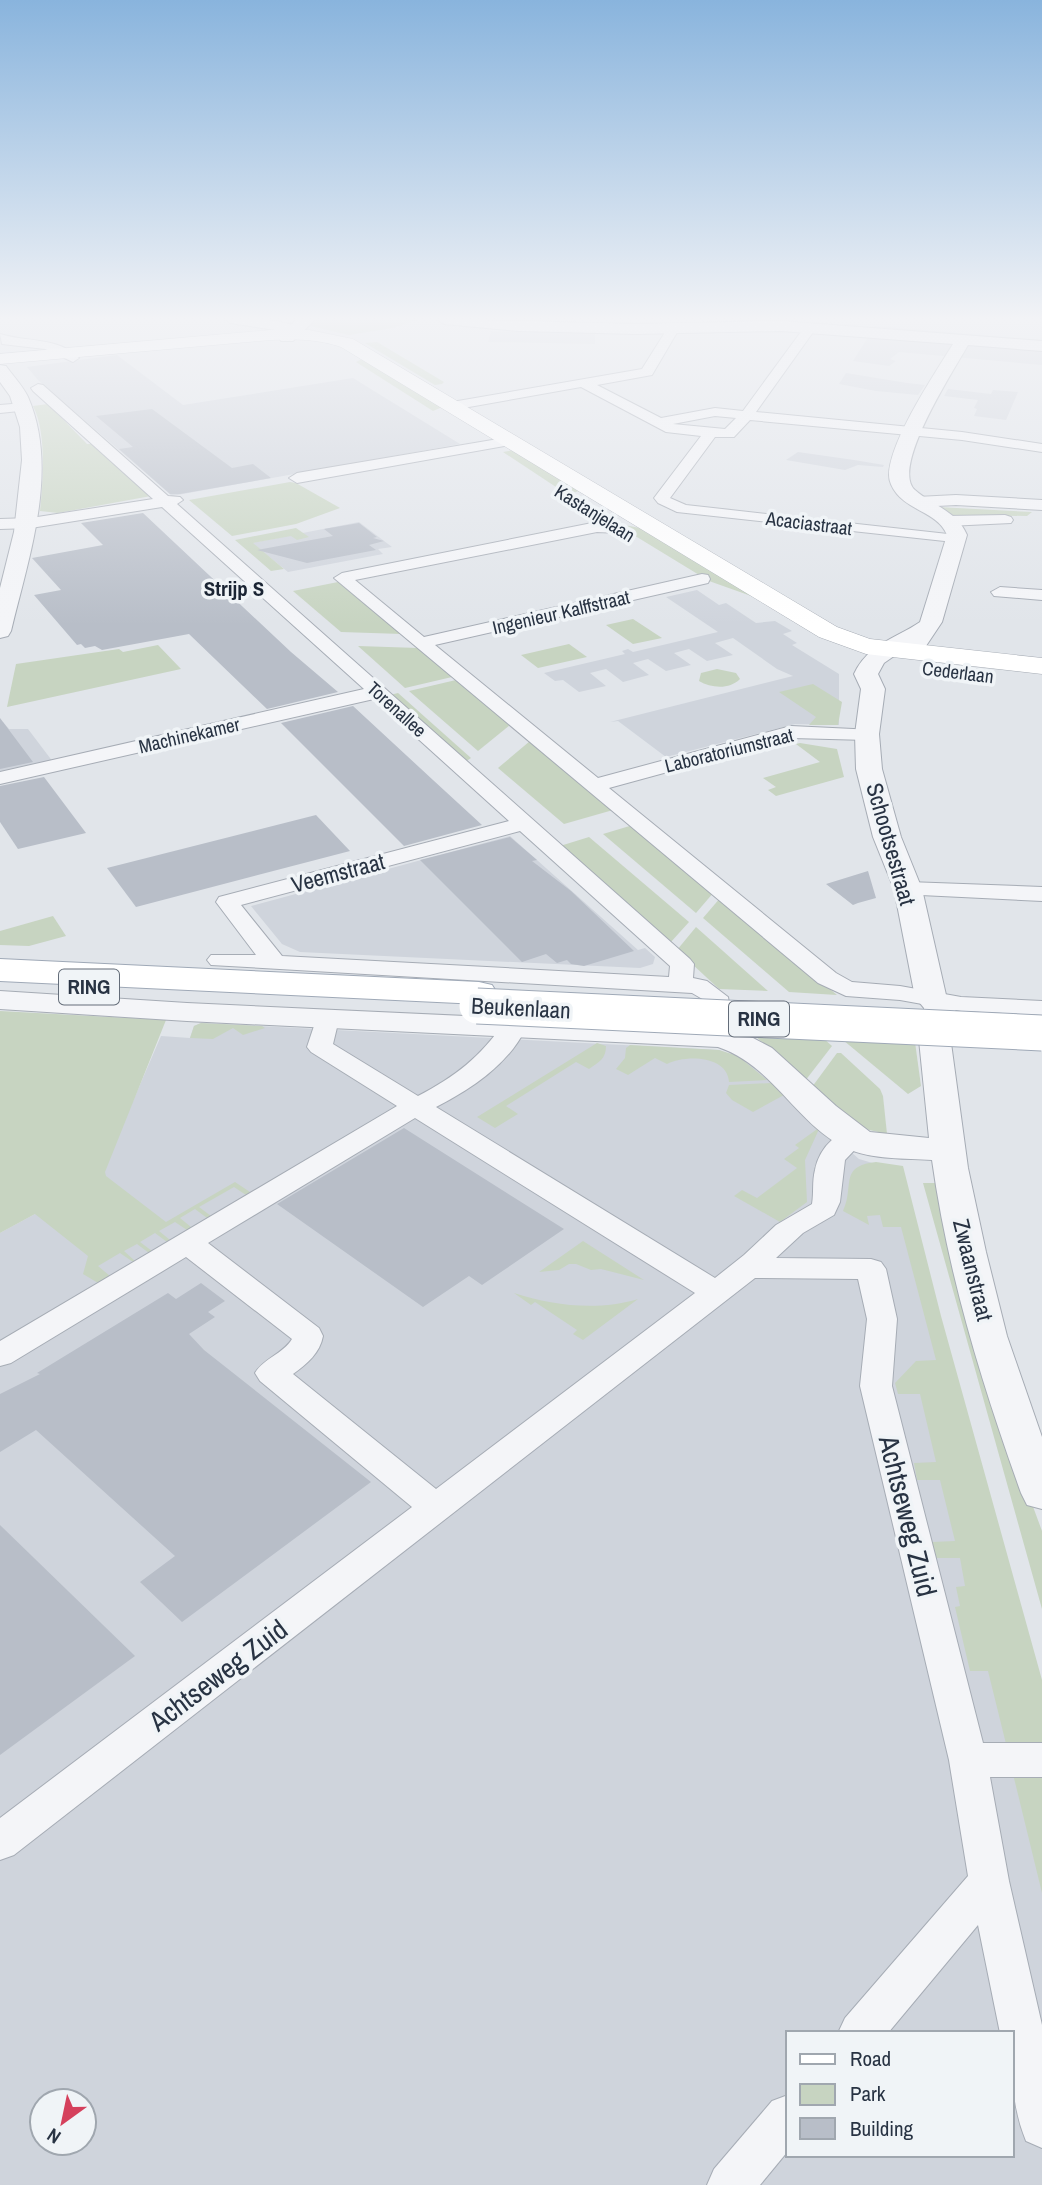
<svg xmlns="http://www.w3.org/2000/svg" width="1042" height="2185" font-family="'Archivo Narrow',sans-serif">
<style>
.built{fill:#cfd4dc;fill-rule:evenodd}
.green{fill:#c7d4c1}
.building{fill:#b8bec8}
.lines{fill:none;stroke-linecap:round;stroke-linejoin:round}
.minor-casing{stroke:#a6acb5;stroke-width:2}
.tertiary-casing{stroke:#a6acb5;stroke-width:2}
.secondary-casing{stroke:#a6acb5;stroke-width:1}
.primary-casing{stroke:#9fa9b7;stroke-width:2}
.minor{fill:#f4f5f8;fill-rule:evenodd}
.tertiary{fill:#f4f5f8;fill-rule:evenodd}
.secondary{fill:#fff;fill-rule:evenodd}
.primary{fill:#fff;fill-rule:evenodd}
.primary-bridge-casing{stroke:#9fa9b7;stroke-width:37;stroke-linecap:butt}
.primary-bridge{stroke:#fff;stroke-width:35}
.labels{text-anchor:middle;stroke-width:7;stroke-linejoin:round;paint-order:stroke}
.far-street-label{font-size:19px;fill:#283343;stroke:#f0f4f7}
.far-neighbourhood-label{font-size:21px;font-weight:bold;fill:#1a2433;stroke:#f0f4f7}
.shield{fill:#f0f4f7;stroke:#646d79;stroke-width:2}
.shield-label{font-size:21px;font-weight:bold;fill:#283343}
.street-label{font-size:23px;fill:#283343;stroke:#f0f4f7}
.near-street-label{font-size:28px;fill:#283343;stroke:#f0f4f7}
</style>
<rect width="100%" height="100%" fill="#e1e5ea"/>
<g class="built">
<polygon points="875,326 1042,340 1042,365 899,352 890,359 896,361 889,366 853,361"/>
<polygon points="491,331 595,333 595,344 488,342"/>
<polygon points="117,355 183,405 353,378 460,444 172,496 38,380 27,367"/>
<polygon points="846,373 907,383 925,385 918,395 876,391 839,384"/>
<polygon points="948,389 991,394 993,390 1018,392 1006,420 974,416 977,409 974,408 978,400 944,396"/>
<polygon points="798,452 854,460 884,465 883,467 858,465 845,470 786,460"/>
<polygon points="359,522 392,547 378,549 383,554 288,572 252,543"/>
<polygon points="697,590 719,605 726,603 756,623 775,621 792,631 783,634 797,643 792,645 839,674 839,725 795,724 666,757 618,721 610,722 793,676 777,669 733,638 715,643 733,655 707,661 689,649 674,653 691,665 666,671 648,659 633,663 649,675 623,682 606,669 590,673 606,686 579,692 563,680 555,681 544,673 625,654 622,651 628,649 633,652 718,632 666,597"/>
<polygon points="0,722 3,722 9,729 28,729 53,762 0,772"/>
<polygon points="510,836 638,950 645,948 655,957 653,964 640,968 300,952 282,944 251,906"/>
<path d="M201 1023 719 1050 749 1063 859 1159 896 1170 1042 1749V2185H0V1233L35 1214 130 1108 161 1036 190 1038 194 1026ZM788 2033H1012V2155H788ZM42 2101H84V2143H42Z"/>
</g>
<g class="green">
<polygon points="318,319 413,319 417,320 393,328 349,335 310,326 311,321"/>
<polygon points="377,342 444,382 442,384 435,385 365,343"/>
<polygon points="362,359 447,405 433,411 356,362"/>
<path d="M48 404 87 444H91L151 496 58 513 40 511C43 483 47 432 33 406Z"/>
<polygon points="519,449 582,490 573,493 562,491 503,452"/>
<polygon points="290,482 296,483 340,508 296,524 232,536 189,500"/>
<polygon points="938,507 1032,512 1027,516 953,515"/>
<polygon points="614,523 640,528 754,597 709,581"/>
<polygon points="296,528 309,537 297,540 291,536 253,543 284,569 271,571 235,540"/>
<polygon points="338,582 402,634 341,632 293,591"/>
<polygon points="633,619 662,638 633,644 606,625"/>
<polygon points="569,644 587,657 538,668 521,655"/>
<polygon points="158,645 181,669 7,707 16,664 119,649 123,652"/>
<polygon points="358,646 418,648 452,677 405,688"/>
<path d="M717 669 736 673 740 679C729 690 711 688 699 681L701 673Z"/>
<polygon points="456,680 510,725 478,751 409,691"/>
<polygon points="813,684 842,702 838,725 809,725 816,717 779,692"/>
<polygon points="398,693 471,758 465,762 390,695"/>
<polygon points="530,741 613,810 564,824 498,768"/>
<polygon points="800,743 837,749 844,777 776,796 768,790 776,787 763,778 820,762 796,744"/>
<polygon points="633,825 714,892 696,913 603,834"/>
<polygon points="589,837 689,922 670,943 560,846"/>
<polygon points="721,897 837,995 789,992 703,918"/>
<polygon points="53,916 66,936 29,946 0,945 0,931"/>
<polygon points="696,927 768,991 719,989 677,950"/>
<polygon points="0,1011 166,1020 105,1172 106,1176 166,1222 235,1182 250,1192 246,1195 234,1187 199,1207 211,1216 207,1218 195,1209 180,1218 191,1227 187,1230 175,1222 159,1231 170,1240 167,1242 155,1233 140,1242 152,1251 149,1253 137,1244 124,1251 135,1261 133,1262 120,1253 98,1266 110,1276 98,1283 83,1274 88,1256 35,1214 0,1233"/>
<polygon points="201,1023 262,1026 265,1028 243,1035 233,1028 213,1039 190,1038 194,1026"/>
<polygon points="754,1035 823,1038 832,1046 805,1081"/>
<polygon points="843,1040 915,1042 921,1086 908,1094"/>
<path d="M597 1043 606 1046C606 1059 599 1062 589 1069L576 1062 506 1106 518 1114 495 1128 477 1117Z"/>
<path d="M630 1045 719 1050 738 1056 767 1080 729 1082C727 1055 685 1055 667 1064L655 1058 628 1075 616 1069 625 1058 626 1048Z"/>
<polygon points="837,1053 841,1053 880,1089 883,1096 887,1134 865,1129 812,1087"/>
<polygon points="771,1083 784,1095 753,1112 732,1100 726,1093 729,1085"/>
<polygon points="820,1127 805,1160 807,1202 780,1222 734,1196 742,1190 757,1198 797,1168 784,1159 799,1148 795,1145"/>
<path d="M876 1162 903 1166 941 1316 1042 1680V1748H1007L988 1671H970L955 1607 960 1606 956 1587 965 1586 960 1558H936L932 1542 955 1541 940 1480H917L914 1463 936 1462 920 1394H898L895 1383 916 1361 936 1360 901 1227H883L880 1215 867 1216 869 1225 843 1211C855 1187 838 1166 876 1162Z"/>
<polygon points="923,1183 939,1183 1001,1420 1042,1531 1042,1609"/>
<polygon points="583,1241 644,1280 601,1269 591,1270 576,1264 569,1264 559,1270 539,1272"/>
<path d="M514 1293C553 1306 599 1311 638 1299L583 1340 573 1334 577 1330 535 1302 531 1305Z"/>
<polygon points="1013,1774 1042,1774 1042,1893"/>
</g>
<g class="building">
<polygon points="152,409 232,468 253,464 271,478 180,494 170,494 119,449 133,447 96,416"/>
<polygon points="143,513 291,652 338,692 267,709 189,634 102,650 95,646 85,648 81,644 77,645 34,595 61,590 32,558 103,545 81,523"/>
<polygon points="359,523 377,537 373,538 384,541 369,545 376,550 307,563 257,550 333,536 324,529"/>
<polygon points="353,706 433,780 482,825 404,846 281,723"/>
<polygon points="0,718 33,762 0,769"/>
<polygon points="44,777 86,833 18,849 0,822 0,786"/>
<polygon points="316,815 350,851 136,907 107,868"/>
<polygon points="510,837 537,860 532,861 571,891 634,951 584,966 571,964 567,960 557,963 546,954 522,962 420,860"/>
<polygon points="868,871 876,898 858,903 853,905 826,884"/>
<polygon points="404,1128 564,1229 482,1285 469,1276 423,1307 277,1204"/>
<polygon points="201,1283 225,1301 208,1312 215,1317 189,1334 204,1350 371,1482 182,1622 140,1582 175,1556 36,1430 0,1452 0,1394 40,1374 37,1373 168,1293 176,1299"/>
<polygon points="0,1525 135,1656 0,1755"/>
</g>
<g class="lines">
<g class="minor-casing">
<g id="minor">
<path d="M224 319C244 319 285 318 300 329L294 333 230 323Z"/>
<path d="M810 324 816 328 756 412 962 432 1042 444V452L962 440 750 420 734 437H715L670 498 686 505 957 535 965 540 963 543 677 512 658 503 654 498 701 436 666 432 581 387 452 410 445 406 452 402 642 369 669 326 673 325 679 329 652 375 597 385 661 418 715 408 743 411 806 325ZM715 416 736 418 725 429 673 424Z"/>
<path d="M0 334C25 342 59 337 79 358L73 362 45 349 2 344Z"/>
<path d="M38 384 43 385 168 496 180 497 183 500 177 504 690 959 694 964 693 978 707 981 728 997 734 1036 730 1041 721 1044 712 1041 708 1036 704 1000 692 993 211 965 207 960 211 955H256L216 902 219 897 509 821 374 699 0 784V772L364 689 162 507 31 528 0 529V519L31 518 153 499 33 391 31 388ZM520 831 670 966 669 977 282 956 241 905Z"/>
<polygon points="24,403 29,404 29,410 0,413 0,405"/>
<polygon points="510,437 515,438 517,441 515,444 297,483 289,478 297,473"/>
<polygon points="956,495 1042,500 1042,510 956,505 917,507 909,502 917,497"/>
<polygon points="1005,515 1011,517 1013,520 1011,523 948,526 940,521 948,516"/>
<polygon points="597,522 619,523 627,528 619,533 597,532 355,580 424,637 702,574 708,575 710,579 708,583 435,645 598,778 791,726 874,730 877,734 874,738 867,740 792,738 609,788 836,973 852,982 900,986 961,997 1042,1001 1042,1015 961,1011 900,1000 846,996 818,983 334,578 342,573"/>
<polygon points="1000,587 1042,590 1042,600 994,596 991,592"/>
<polygon points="908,882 1042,887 1042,901 900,894 897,889 900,884"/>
<path d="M327 1012 336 1014 339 1019 333 1044 418 1096C455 1077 480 1057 504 1023L513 1020 522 1023 526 1028C508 1065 471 1089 436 1107L715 1278 744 1255 776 1225 812 1204C814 1193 812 1181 815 1170 819 1148 840 1125 863 1131L867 1137 845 1160 840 1202 834 1215 803 1233 776 1258 871 1259 881 1262 886 1269 897 1319 892 1386 983 1743H1042V1777H990L1009 1881 1042 2025V2148L1026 2141C1011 2105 1012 2071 1012 2033H1000L978 1925 888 2033H838L845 2018 968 1876 949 1760 860 1386 867 1319 858 1279 755 1278 14 1855 0 1860V1818L412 1507 260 1381 255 1373C264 1358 283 1354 292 1339L186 1257 11 1363 0 1366V1341L397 1106 311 1052 307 1047 318 1014ZM415 1118 695 1293 436 1489 293 1374C307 1364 320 1353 323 1336L319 1328 208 1243Z"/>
<polygon points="788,2095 788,2151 760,2185 707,2185 714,2169 772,2101"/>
</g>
</g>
<g class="tertiary-casing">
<g id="tertiary">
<polygon points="297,319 316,319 293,341 281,341 279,338"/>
<path d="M436 319 636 324 781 321 1042 341V351L968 345C954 370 890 468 915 490 933 506 957 511 967 535L942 622 924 649 916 651 907 647 884 663 878 674 885 689 879 734 882 769 901 837 922 889 946 995 955 1006 958 1035 951 1043 968 1168 986 1252 1007 1336 1042 1437V1509L1027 1505 1021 1493C982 1384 948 1275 932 1160 905 1158 872 1160 846 1148 796 1124 774 1066 718 1047L187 1021 0 1009V991L187 1003 721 1028 753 1038 772 1048 836 1106 870 1132 929 1138 919 1040 926 1032 924 1008 915 997 894 889 873 837 856 769 855 734 861 689 854 674C868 644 895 639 920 622L947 535C939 514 911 511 897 494 893 489 889 482 889 475 890 440 934 375 953 344L781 331 636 334 519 331 444 324Z"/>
<path d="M0 365 6 366C13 376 23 386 28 397 60 470 28 559 11 631L8 636 0 638V588L14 532 22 460 20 427 10 396 0 382Z"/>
</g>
</g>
<g class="secondary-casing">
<path id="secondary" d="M271 330H309L353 339 837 627 870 639 1042 658V674L866 654 819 637 341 347C318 339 295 339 271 340L0 364V354Z"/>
</g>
<g class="primary-casing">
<polygon id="primary" points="0,959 479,982 492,985 497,993 492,1001 479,1004 0,981"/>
</g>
<use href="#minor" class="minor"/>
<use href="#tertiary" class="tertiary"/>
<use href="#secondary" class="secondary"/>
<use href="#primary" class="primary"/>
<g class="primary-bridge-casing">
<polyline id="primary-bridge" points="477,1006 1042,1033"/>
</g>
<use href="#primary-bridge" class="primary-bridge"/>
</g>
<linearGradient id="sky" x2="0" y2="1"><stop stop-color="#89b4dd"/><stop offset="0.51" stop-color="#f2f3f6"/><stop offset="1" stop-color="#f2f3f6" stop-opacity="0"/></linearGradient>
<rect width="1042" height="625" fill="url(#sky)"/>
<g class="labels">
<g class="far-street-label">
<text transform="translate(595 513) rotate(32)" y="7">Kastanjelaan</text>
<text transform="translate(809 523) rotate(7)" y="7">Acaciastraat</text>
<text transform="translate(561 612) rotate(-13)" y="7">Ingenieur Kalffstraat</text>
<text transform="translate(958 672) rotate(7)" y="7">Cederlaan</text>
<text transform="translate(397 709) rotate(42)" y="7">Torenallee</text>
<text transform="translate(189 735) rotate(-13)" y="7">Machinekamer</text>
<text transform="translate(729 750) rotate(-14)" y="7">Laboratoriumstraat</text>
</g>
<g class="far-neighbourhood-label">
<text x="234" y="596">Strijp S</text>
</g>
<g class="shield">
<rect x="59" y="969.5" width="60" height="35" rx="5"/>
<rect x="729" y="1001.5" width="60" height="35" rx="5"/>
</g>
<g class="shield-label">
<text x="89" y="994">RING</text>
<text x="759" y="1026">RING</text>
</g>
<g class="street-label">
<text transform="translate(891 844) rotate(74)" y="8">Schootsestraat</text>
<text transform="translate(338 873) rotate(-15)" y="8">Veemstraat</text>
<text transform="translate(521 1008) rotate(3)" y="8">Beukenlaan</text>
<text transform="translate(973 1270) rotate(76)" y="8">Zwaanstraat</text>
</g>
<g class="near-street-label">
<text transform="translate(908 1516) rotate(76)" y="10">Achtseweg Zuid</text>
<text transform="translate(218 1675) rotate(-37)" y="10">Achtseweg Zuid</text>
</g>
</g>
<rect x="786" y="2031" width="228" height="126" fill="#f0f4f7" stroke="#a0a7af" stroke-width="2"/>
<rect x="800" y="2054" width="35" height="10" fill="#ffffff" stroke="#a0a7af" stroke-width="2"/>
<text x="850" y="2066" font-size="21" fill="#283343">Road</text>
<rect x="800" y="2084" width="35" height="21" fill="#c7d4c1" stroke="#a0a7af" stroke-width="2"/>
<text x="850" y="2101" font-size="21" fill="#283343">Park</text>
<rect x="800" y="2118" width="35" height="21" fill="#b8bec8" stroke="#a0a7af" stroke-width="2"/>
<text x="850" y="2136" font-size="21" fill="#283343">Building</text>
<g transform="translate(63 2122) rotate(213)"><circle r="33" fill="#f0f4f7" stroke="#a0a7af" stroke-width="2"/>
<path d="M0-5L12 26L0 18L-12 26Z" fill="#d5405c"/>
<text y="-10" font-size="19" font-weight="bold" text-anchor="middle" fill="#283343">N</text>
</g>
</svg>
